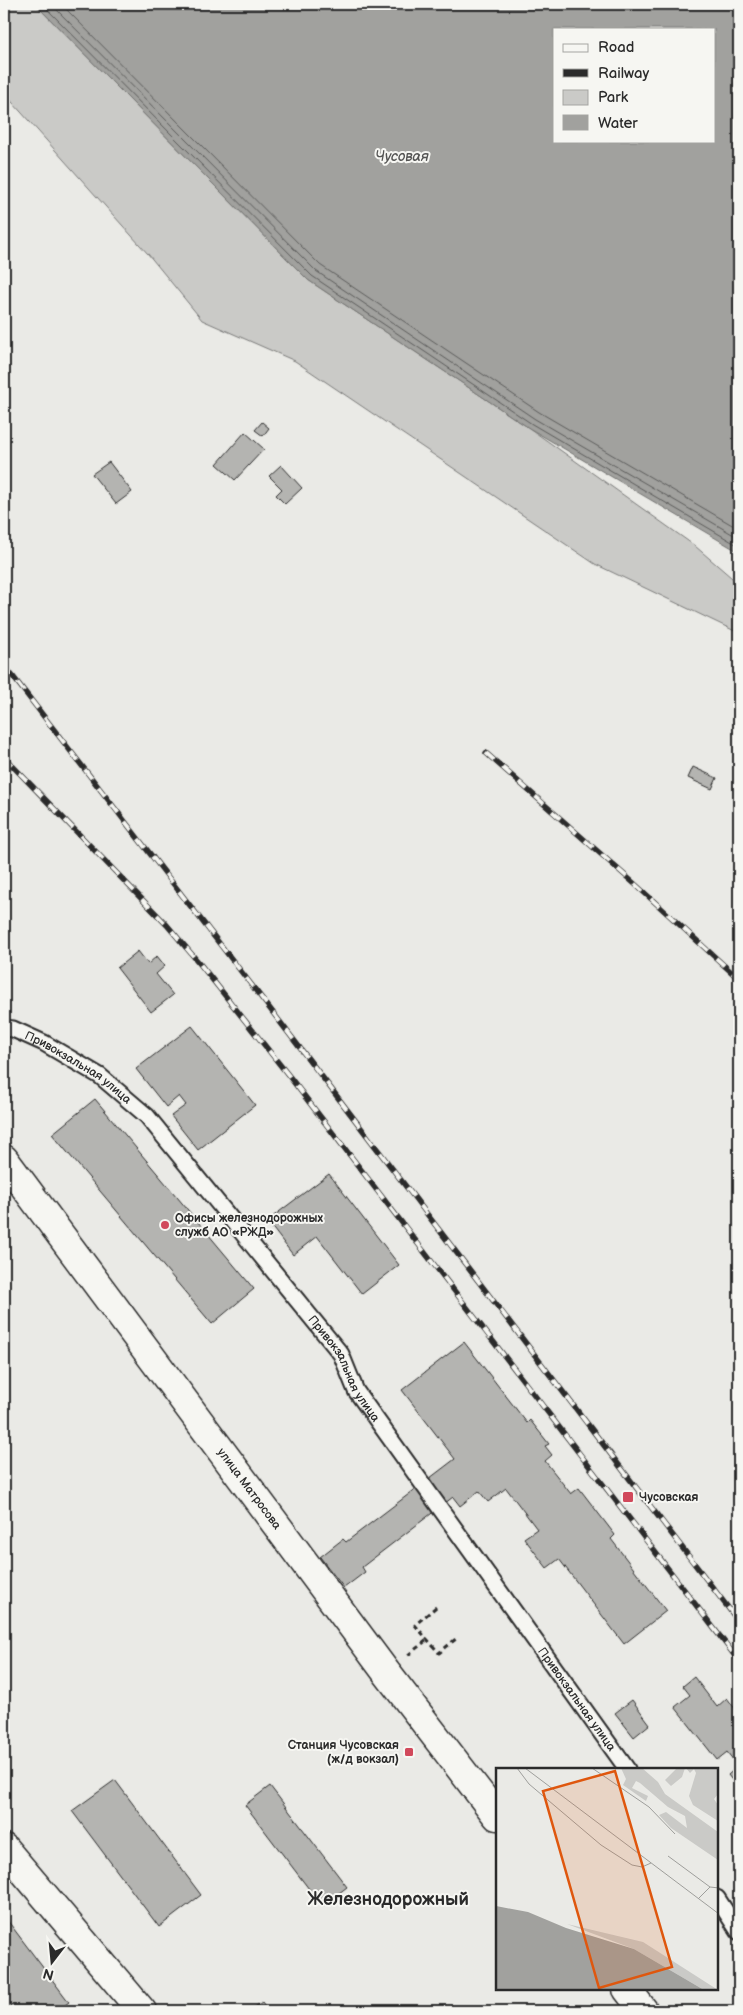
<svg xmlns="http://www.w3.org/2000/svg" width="743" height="2015" font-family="'Balsamiq Sans',sans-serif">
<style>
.green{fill:#cacac7;stroke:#7a7a79}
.water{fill:#a1a19e;stroke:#727270;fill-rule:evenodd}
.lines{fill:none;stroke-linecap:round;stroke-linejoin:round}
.shore{stroke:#5a5a59;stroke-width:1}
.building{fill:#b4b4b1;stroke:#2b2b2b}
.lane-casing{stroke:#2b2b2b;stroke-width:19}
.street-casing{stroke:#2b2b2b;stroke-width:31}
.secondary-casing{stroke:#2b2b2b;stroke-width:31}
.path{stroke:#2b2b2b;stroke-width:3;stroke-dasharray:5 4;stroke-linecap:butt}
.lane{stroke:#f6f6f2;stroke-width:15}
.street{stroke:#f6f6f2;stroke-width:28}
.secondary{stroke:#f6f6f2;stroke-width:28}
.rail-casing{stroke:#2b2b2b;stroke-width:5.5}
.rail{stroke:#f6f6f2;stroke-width:4;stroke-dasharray:11;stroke-linecap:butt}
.poi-dot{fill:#d1495b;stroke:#f6f6f2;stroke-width:2}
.labels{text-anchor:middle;stroke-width:4;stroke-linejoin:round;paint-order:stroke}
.street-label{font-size:12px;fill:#2b2b2b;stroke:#f6f6f2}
.poi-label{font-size:12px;font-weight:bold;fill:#2b2b2b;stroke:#f6f6f2;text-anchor:start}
.water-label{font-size:14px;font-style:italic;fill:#545453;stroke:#f6f6f2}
.district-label{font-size:18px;font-weight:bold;fill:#2b2b2b;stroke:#f6f6f2}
.inset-road{fill:none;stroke:#9e9e9b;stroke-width:1}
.view{fill:#df570e;fill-opacity:0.15;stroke:#df570e;stroke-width:2.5}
.inset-edge{fill:none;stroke:#2b2b2b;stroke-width:2.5}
</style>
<rect width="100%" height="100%" fill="#eaeae6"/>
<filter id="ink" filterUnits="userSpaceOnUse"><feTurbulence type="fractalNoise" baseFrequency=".02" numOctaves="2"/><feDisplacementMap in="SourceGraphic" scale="10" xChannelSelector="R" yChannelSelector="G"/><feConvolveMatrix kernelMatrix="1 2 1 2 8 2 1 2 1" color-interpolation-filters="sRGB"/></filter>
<g filter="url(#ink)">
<polygon class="green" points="4,4 35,4 308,280 529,428 695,546 739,584 739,633 595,564 295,361 202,320 148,254 4,93"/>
<path class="water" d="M35 4H739V552L529 428 308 280ZM554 29H714V141H554Z"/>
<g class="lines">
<g class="shore">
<polyline points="42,4 312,276 532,424 739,546"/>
<polyline points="51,4 316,271 535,419 739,538"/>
<polyline points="61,4 320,265 539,412 739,529"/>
</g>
</g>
<g class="building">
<polygon points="262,422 269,428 263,436 255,430"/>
<polygon points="245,432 264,449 235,480 217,464"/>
<polygon points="109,462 132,492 116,504 92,474"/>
<polygon points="281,465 302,488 285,504 276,495 282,489 269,476"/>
<polygon points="693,767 717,778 712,789 688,778"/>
<polygon points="138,951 148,964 157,956 165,966 156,974 173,995 151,1012 117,968"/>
<polygon points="192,1026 255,1105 198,1150 171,1116 186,1105 179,1096 166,1107 136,1069"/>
<polygon points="95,1099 254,1289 212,1324 52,1134"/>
<polygon points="329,1174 399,1265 362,1294 317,1236 293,1255 267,1221"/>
<polygon points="464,1342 527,1423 530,1420 549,1444 545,1446 552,1455 545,1461 571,1494 579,1488 615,1535 611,1539 666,1611 624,1644 559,1559 547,1568 524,1538 537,1529 506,1488 488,1502 479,1491 460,1506 453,1497 362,1567 365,1572 344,1588 320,1557 343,1539 346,1542 455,1459 402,1390"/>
<polygon points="694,1677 717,1707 727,1698 739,1714 739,1789 728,1775 738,1766 727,1752 717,1760 675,1707 690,1695 683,1686"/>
<polygon points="632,1700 650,1724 634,1737 615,1713"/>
<polygon points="115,1780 201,1895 159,1927 72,1811"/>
<polygon points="270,1786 347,1887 322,1906 245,1805"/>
<polygon points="4,1916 69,2002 57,2011 4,2010"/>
<polygon points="262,2002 269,2011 249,2011"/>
</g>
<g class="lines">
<g class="lane-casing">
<g id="lane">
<path id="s1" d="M4 1028 13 1029 44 1043 100 1076 147 1116 341 1354 356 1391 627 1769"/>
<polyline points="717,1898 739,1932"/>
</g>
</g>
<g class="street-casing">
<polyline id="street" points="4,1848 142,2011"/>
</g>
<g class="secondary-casing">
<g id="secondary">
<path id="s2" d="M4 1159 386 1672 497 1816"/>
<polyline points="627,1989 644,2011"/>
</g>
</g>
<g class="path">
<polyline points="436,1607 415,1625 439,1653 457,1638"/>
<polyline points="408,1655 427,1640"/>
</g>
<use href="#lane" class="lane"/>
<use href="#street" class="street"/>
<use href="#secondary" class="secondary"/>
<g class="rail-casing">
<g id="rail">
<polyline points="4,665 274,1014 739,1622"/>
<polyline points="486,753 636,885 739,979"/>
<polyline points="4,757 167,925 200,964 289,1076 739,1661"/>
</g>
</g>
<use href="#rail" class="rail"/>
</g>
</g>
<g class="poi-dot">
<circle cx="165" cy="1225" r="5"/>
<rect x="622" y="1491" width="12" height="12" rx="2.5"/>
<rect x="404" y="1747" width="10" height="10" rx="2.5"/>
</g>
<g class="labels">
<g class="street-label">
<text dy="4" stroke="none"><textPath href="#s1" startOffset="85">Привокзальная улица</textPath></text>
<text dy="4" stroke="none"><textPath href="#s1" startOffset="491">Привокзальная улица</textPath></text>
<text dy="4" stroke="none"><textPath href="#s2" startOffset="411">улица Матросова</textPath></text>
<text dy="4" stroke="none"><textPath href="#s1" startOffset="896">Привокзальная улица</textPath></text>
</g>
<g class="poi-label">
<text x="175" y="1222">Офисы железнодорожных<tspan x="175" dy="14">служб АО «РЖД»</tspan></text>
<text x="639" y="1501">Чусовская</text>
<text x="399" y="1749" text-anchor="end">Станция Чусовская<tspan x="399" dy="14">(ж/д вокзал)</tspan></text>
</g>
<g class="water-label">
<text x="402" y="161">Чусовая</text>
</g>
<g class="district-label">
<text x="388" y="1905">Железнодорожный</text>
</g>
</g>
<g transform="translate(496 1768)">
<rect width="222" height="222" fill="#eaeae6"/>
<path d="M125 0H146L162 14 169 26 222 64V92L175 60 163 47 170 44 191 60 189 48 172 39 144 15 140 13 136 20 152 28 150 33 127 17 130 11ZM181 0H189L186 9 175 18 169 12ZM190 0H222V26L218 31 222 37V53L197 37 193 28 200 5 198 1 194 5ZM71 156 147 174 222 222H208L138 181Z" fill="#cacac7"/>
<path d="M0 138 32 144 70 160 138 181 208 222H0Z" fill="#a1a19e"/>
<path class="inset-road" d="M21 0 33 16 105 77 136 97 146 99 155 95M29 0 223 146M96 0 153 39 179 66M172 88 214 119 223 120M202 131 214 119"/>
<path class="view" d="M119 3 176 199 103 220 47 23Z"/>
<rect width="222" height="222" class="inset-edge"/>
</g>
<rect width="743" height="2015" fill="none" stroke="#f6f6f2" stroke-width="20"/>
<rect x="10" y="10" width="723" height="1995" fill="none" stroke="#2b2b2b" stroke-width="2" filter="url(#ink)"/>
<rect x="553" y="28" width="162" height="115" fill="#f6f6f2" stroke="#a5a5a2"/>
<rect x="563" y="44" width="25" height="8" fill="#f6f6f2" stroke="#a5a5a2"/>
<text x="598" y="52" font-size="15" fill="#2b2b2b">Road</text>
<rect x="563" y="69" width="25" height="8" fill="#2b2b2b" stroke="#a5a5a2"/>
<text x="598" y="78" font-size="15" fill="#2b2b2b">Railway</text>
<rect x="563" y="90" width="25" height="15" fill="#cacac7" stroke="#a5a5a2"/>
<text x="598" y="102" font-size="15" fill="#2b2b2b">Park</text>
<rect x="563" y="115" width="25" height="15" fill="#a1a19e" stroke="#a5a5a2"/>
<text x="598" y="128" font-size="15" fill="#2b2b2b">Water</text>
<g transform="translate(52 1962) rotate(196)" stroke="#f6f6f2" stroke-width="4" paint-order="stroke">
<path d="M0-4L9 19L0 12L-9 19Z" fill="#2b2b2b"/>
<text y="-8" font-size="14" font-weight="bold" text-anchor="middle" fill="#2b2b2b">N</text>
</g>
</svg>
